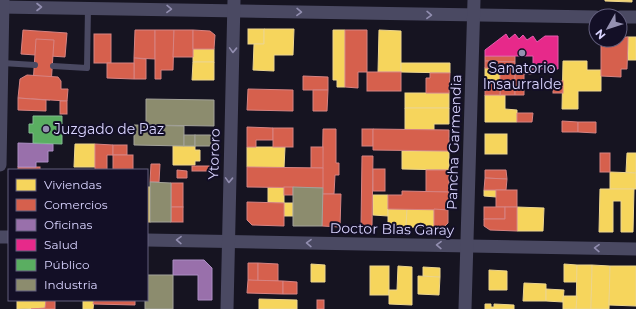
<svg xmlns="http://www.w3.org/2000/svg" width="636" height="309" font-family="Montserrat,sans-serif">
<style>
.homes{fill:#f6d55c;stroke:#edd58d}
.shops{fill:#d6604d;stroke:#d78382}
.offices{fill:#9970ab;stroke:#ac8ec4}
.health{fill:#e7298a;stroke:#e35cad}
.public{fill:#5aae61;stroke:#80b990}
.industry{fill:#8c8c6e;stroke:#a3a29a}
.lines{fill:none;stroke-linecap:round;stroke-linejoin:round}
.lane{stroke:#4a4962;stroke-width:6}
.street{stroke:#4a4962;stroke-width:13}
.oneway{stroke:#928eb0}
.poi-dot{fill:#9591b1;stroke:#130f26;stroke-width:1.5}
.labels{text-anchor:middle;stroke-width:4;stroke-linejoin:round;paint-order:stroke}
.poi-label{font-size:14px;fill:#d9d4ff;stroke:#130f26}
.street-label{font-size:14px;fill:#d9d4ff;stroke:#130f26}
</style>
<rect width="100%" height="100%" fill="#161421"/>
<g class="homes">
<polygon points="605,0 632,0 632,2 605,1"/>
<rect x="248" y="29" width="16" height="15"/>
<polygon points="264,29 294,29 293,55 274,55 274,71 253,70 254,44 264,44"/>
<polygon points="333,30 345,30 345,87 337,87 337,80 333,80"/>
<polygon points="379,30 401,31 401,72 378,72"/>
<rect x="628" y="37" width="8" height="23"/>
<rect x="193" y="49" width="21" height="13"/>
<polygon points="563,61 587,61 587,70 601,70 601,91 578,91 578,109 562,109"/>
<polygon points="193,62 214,62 214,80 192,80"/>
<polygon points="401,63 450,63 450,73 401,72"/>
<rect x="485" y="68" width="15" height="15"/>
<rect x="405" y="93" width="44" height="15"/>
<polygon points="485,95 505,95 505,109 517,110 517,122 485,122"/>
<polygon points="405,108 449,108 449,124 434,124 434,130 405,130"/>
<rect x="485" y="134" width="22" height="20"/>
<polygon points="75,144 95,144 95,167 74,167"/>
<polygon points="173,145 195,146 195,150 200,150 200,161 195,161 195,165 173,165"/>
<polygon points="247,147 285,147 284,168 247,167"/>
<polygon points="402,151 449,151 449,170 402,169"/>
<polygon points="627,153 636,153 636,173 626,172"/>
<polygon points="610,172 636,173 636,189 610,189"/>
<rect x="147" y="187" width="3" height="35"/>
<polygon points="268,187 284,187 284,203 268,202"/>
<polygon points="600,189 634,189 633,232 621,232 621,201 613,201 613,232 599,232"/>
<polygon points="484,190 496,190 496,197 484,196"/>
<polygon points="373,195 388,195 388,216 373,215"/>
<rect x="284" y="203" width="9" height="13"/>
<polygon points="517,207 544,208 543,231 517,231"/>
<polygon points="388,209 407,209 406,227 388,227"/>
<polygon points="407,209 434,209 434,228 406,227"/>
<polygon points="311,264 325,265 325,282 311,282"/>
<polygon points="564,264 577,265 577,282 564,282"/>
<polygon points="577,265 592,265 591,309 576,309"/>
<polygon points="592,265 610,266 609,309 591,309"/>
<rect x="370" y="266" width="19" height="29"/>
<polygon points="398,266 412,267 412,305 389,304 389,290 397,290"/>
<polygon points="610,266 636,266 636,306 609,305"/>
<polygon points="423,267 440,268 440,277 423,276"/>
<polygon points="489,270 507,271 507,290 489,290"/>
<polygon points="418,276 440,277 439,295 418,294"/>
<polygon points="524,283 546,284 546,301 523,301"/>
<polygon points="546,289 564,290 563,302 546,301"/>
<polygon points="563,296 577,296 576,309 563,309"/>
<polygon points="259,299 297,300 297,309 259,309"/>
<polygon points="17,300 46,300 45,308 17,309"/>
<polygon points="83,300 94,300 93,309 83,309"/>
<polygon points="485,304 491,304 491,307 494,307 494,304 514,305 514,309 485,309"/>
</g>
<g class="shops">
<polygon points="23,30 67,33 65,57 21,54"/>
<polygon points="135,30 155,30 155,59 134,58"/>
<polygon points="155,30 174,30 173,70 161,70 161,79 155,79"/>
<polygon points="174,30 193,30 193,57 173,57"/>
<polygon points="193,30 210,31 215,35 214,49 193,49"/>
<polygon points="345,30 367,30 367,72 358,72 358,88 345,87"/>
<rect x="94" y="34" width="17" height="29"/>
<polygon points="620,37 628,37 627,69 621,69 621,77 601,76 601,40 620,40"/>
<polygon points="36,39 54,40 50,100 32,99"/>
<polygon points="485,56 515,56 515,62 485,61"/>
<polygon points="134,58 146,59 146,79 134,79"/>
<polygon points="485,61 515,62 515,69 485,68"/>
<polygon points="107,63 134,63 134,79 107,78"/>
<polygon points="500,68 515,69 515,95 500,95"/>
<polygon points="515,69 533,69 533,74 524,74 524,95 515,95"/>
<rect x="367" y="72" width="34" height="19"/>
<polygon points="430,73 450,73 449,93 426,93 426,78 430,78"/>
<polygon points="27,75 58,77 61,81 61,89 68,89 67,101 18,98 20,79"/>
<polygon points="303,76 328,77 328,90 303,90"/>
<rect x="553" y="81" width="10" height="12"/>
<rect x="485" y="83" width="15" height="12"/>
<polygon points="248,89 293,90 293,111 247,110"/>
<polygon points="313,90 328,90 327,111 313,111"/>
<polygon points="18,98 46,100 46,111 18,110"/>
<rect x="60" y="101" width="7" height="13"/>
<polygon points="517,113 533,113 532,122 517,122"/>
<polygon points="562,121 578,122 578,132 562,132"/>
<polygon points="578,122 596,122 596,133 578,132"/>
<polygon points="247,127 273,128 273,140 256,140 256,147 247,147"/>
<rect x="273" y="128" width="20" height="19"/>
<polygon points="323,129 336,129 336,163 339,163 339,175 335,175 334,194 322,194"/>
<rect x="362" y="129" width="11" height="17"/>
<polygon points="373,129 449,130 449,151 373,150"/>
<polygon points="95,144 113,145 113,155 107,155 107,170 95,170"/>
<rect x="113" y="145" width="14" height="10"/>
<rect x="311" y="147" width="12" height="21"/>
<rect x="600" y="153" width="10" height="19"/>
<rect x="113" y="155" width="20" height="15"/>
<polygon points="362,156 373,156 372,227 361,227"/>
<polygon points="151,164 160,164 159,182 150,182"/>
<rect x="192" y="166" width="18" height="5"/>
<rect x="18" y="167" width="22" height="3"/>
<polygon points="247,167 323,168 323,188 247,187"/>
<rect x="373" y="169" width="12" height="22"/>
<polygon points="177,170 187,171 187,178 177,178"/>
<rect x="426" y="170" width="23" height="22"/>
<polygon points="485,170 506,170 507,179 485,178"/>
<polygon points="485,178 507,179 506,190 484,190"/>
<rect x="171" y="183" width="12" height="24"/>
<rect x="284" y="187" width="9" height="8"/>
<rect x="496" y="190" width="21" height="17"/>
<polygon points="402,191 449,192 448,210 388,209 388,195 402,195"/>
<polygon points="322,194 341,194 340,227 322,226"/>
<polygon points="247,202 284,203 284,226 252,225 247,220"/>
<rect x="171" y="207" width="12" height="15"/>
<rect x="484" y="207" width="21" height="12"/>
<polygon points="505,207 517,207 517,231 490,230 484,226 484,219 505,219"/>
<polygon points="434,209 448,210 448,223 443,228 434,228"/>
<polygon points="248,263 258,263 258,281 248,280"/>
<polygon points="258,263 278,264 278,281 258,281"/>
<polygon points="248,280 283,281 283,294 247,293"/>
<polygon points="283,281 297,282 297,294 283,294"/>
<polygon points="46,300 55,300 55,309 31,309 45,308"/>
<polygon points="94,300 135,300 135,305 93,304"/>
<rect x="317" y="300" width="7" height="9"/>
</g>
<g class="offices">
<polygon points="18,143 53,144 53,151 48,151 48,162 36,162 36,167 18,167"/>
<polygon points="173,260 204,260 212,268 212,300 198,300 198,275 173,275"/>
</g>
<polygon class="health" points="506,34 509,39 515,34 519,39 523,35 527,40 533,36 537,42 545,36 558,36 558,69 533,69 533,56 485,56 485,50"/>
<polygon class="public" points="33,116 62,116 62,144 33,143 33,133 29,133 29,124 33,124"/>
<g class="industry">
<polygon points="146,99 214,100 214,126 146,125"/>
<polygon points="134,125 184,126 184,146 134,145"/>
<rect x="184" y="135" width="11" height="11"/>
<rect x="195" y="135" width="19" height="11"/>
<polygon points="150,182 171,183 171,222 150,222"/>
<polygon points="293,187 323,188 322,226 293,226"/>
<polygon points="147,275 173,275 173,309 145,309 145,300 147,300"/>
</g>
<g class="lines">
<g class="lane">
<polyline points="2,63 35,65"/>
<polyline points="53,66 87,68 88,8"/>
</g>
<g class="street">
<polyline points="0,7 596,17"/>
<polyline points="620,17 636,17"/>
<polyline points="0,165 3,0"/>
<polyline points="0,237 9,237"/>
<polyline points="147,240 636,249"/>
<polyline points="227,309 234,0"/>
<polyline points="465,309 474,0"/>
</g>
</g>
<defs><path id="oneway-chevron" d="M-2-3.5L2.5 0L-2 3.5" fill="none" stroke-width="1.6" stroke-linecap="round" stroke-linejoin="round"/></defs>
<g class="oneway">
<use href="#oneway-chevron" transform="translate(39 7)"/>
<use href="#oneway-chevron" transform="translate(169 9) rotate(1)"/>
<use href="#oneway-chevron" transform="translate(299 12) rotate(1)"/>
<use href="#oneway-chevron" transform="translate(429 15) rotate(1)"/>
<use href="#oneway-chevron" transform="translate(233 50) rotate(92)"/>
<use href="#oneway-chevron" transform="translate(229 180) rotate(92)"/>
<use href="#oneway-chevron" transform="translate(179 240) rotate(-179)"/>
<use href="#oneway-chevron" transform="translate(309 243) rotate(-179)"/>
<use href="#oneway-chevron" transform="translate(439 245) rotate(-179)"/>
<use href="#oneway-chevron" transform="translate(597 248) rotate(-179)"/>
</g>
<g class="poi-dot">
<circle cx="522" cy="53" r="4"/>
<circle cx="46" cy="129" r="4"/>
</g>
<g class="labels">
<g class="poi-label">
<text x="522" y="73">Sanatorio<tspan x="522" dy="16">Insaurralde</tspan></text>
<text x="54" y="134" text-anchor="start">Juzgado de Paz</text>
</g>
<g class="street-label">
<text transform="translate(454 142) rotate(-88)" y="5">Pancha Garmendia</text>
<text transform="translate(214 154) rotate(-88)" y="5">Ytororo</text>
<text transform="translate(392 229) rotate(1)" y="5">Doctor Blas Garay</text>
</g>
</g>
<rect x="8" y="169" width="140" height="132" fill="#130f26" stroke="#625e7d"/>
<rect x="16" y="179" width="20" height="12" fill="#f6d55c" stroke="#625e7d"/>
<text x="44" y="189" font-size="12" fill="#d9d4ff">Viviendas</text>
<rect x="16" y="199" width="20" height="12" fill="#d6604d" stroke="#625e7d"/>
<text x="44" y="209" font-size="12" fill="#d9d4ff">Comercios</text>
<rect x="16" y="219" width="20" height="12" fill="#9970ab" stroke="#625e7d"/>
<text x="44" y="229" font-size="12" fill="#d9d4ff">Oficinas</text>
<rect x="16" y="239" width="20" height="12" fill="#e7298a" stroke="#625e7d"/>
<text x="44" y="249" font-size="12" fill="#d9d4ff">Salud</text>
<rect x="16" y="259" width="20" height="12" fill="#5aae61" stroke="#625e7d"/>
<text x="44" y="269" font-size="12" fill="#d9d4ff">Público</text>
<rect x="16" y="279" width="20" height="12" fill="#8c8c6e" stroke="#625e7d"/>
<text x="44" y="289" font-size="12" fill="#d9d4ff">Industria</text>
<g transform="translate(608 28) rotate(231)"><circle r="19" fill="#130f26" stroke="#625e7d"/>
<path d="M0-3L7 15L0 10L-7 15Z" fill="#9591b1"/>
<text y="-6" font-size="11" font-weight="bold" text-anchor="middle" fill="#d9d4ff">N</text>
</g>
</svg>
